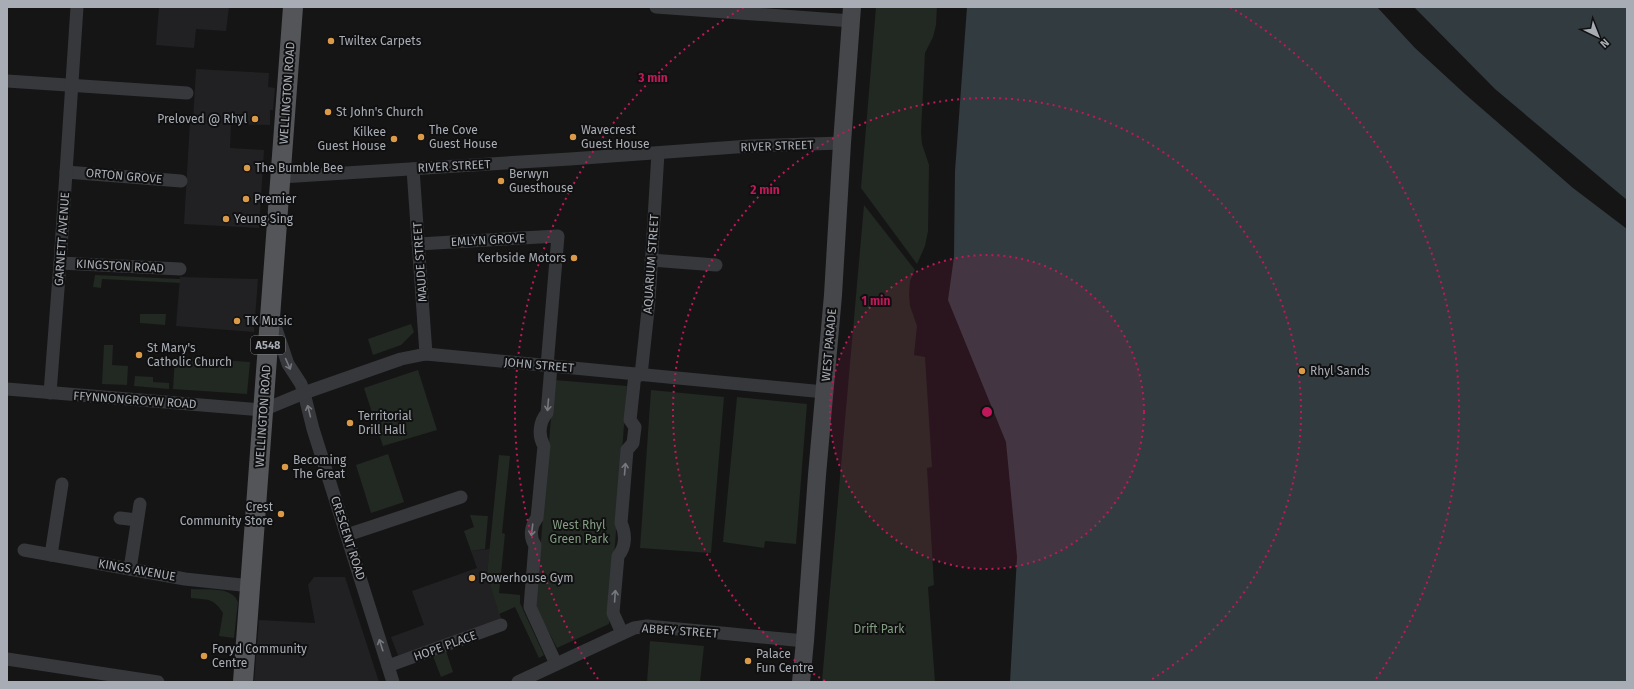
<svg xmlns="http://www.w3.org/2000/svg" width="1634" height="689" font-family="'Fira Sans',sans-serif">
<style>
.built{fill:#212123}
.green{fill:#222822}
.water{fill:#323b3f}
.pier{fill:#151516}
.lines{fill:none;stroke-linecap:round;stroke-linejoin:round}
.minor{stroke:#36383b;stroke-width:13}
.secondary{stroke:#45474b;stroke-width:18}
.primary{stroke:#535559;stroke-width:20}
.oneway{stroke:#75787e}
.ring{fill:none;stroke:#c2185b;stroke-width:2;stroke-dasharray:2 4}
.poi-dot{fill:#db9a48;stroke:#101011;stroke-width:1.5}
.labels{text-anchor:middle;stroke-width:4;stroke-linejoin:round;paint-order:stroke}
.shield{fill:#101011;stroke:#7a7e84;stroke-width:1}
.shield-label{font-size:11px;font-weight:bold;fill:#a8adb5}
.poi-label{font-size:12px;fill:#a8adb5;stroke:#101011;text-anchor:start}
.street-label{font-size:12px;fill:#a8adb5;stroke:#101011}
.park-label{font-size:12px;fill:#839d82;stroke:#101011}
.centre{fill:#c2185b;stroke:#101011;stroke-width:2}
.ring-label{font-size:12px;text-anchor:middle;font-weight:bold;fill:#c2185b;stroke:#101011;stroke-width:4;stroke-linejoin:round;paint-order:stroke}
</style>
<rect width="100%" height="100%" fill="#151516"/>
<g class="built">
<polygon points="159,7 229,7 226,31 196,29 194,48 156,45"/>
<polygon points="196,69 269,73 268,87 275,88 273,110 270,110 270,125 231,124 230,148 264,150 259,228 184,224 190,122 193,122"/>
<polygon points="180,277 258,279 254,332 176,326"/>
<polygon points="490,549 487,574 502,621 399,658 391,637 424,625 412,591 477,568 471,551"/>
<polygon points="314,577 345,577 379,682 254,682 259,620 315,623 308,585"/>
</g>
<g class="green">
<polygon points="876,7 937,7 936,25 933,37 925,53 921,132 922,144 929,165 928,231 925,246 917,264 861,188"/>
<polygon points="864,205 915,270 910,281 909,294 910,306 917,326 914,355 925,357 932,467 927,468 934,585 928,587 935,682 822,681"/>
<polygon points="95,275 180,279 180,283 102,279 101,288 93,287"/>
<polygon points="140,314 166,314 165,325 140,323"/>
<polygon points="411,324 414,332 401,345 373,355 368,339"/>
<polygon points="104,345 113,345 112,365 128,366 127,385 102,384"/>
<polygon points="175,357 250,362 247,394 173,389"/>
<polygon points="418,370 437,430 383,446 364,388"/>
<polygon points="135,376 153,377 153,382 169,383 169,389 134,386"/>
<polygon points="554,380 627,386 609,624 557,648 537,610 536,603"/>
<polygon points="651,390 724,397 711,553 640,548"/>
<polygon points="737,397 807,404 796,544 765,541 764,548 723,542"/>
<polygon points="388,454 404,502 371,513 356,465"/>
<polygon points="499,455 510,456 502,533 505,534 499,593 520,595 520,603 544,655 539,658 515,607 499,614 487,574"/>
<polygon points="470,515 488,516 485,549 471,551 464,531 474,527"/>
<path d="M191 589C206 590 232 586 238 602L234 638 219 636 223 613C213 597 207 600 191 598Z"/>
<polygon points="650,641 704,646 700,682 647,682"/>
<polygon points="446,651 453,672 441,677 433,656"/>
</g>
<polygon class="water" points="967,7 1627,7 1627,682 1010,682 1017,557 1006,442 948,300 954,257 955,171"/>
<polygon class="pier" points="1377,7 1414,7 1495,89 1627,200 1627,229 1573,188 1465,94 1415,48"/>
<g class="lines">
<g class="minor">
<polyline points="656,7 852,21"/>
<polyline points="7,81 187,93"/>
<polyline points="413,169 426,354"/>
<polyline points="66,172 181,181"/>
<polyline points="281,177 570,159 750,146 842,143"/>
<polyline points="418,244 558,236 547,366"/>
<polyline points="651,260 716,265"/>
<polyline points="60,263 180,269"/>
<polyline points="273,320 288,364 301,384 304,393 313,429 393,682"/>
<path d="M551 366 547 413C539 422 538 436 544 446L537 518C531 525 529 537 535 545L530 607 556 664"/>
<polyline points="641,375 649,301 658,153"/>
<polyline points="7,389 263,410 304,393 401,359 426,354 824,392"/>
<polyline points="50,393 60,263 77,7"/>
<polyline points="120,518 137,520"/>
<polyline points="347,535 461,497"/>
<polyline points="24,550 185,579 251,586"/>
<polyline points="51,555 62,484"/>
<polyline points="130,569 140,504"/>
<path d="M622 633 613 613 618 556C626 547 626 534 621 523L627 450 633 443 635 427 630 420 635 374"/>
<polyline points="7,659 158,682"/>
<polyline points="388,666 501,625"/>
<polyline points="518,682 634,628 647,626 805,641"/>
</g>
<polyline class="secondary" points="801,682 805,641 817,475 833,295 842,143 852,7"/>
<polyline class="primary" points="243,682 293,7"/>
</g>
<defs><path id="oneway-shaft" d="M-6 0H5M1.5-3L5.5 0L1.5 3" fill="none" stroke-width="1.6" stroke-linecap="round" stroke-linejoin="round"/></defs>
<g class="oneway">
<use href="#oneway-shaft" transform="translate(288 364) rotate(66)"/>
<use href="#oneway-shaft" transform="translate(548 405) rotate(95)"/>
<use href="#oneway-shaft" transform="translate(309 411) rotate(-104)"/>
<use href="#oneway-shaft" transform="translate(625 469) rotate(-85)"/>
<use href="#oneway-shaft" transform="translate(532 530) rotate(97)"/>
<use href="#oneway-shaft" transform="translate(615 596) rotate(-86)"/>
<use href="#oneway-shaft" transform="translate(381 645) rotate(-108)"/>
</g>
<circle cx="987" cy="412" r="157" fill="#c2185b" fill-opacity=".12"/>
<g class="ring">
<circle cx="987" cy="412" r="157"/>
<path d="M825 681A314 314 0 1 1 1149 681"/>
<path d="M598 679A472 472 0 0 1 744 7M1230 7A472 472 0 0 1 1376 679"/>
</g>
<g class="poi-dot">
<circle cx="331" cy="41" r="4"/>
<circle cx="328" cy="112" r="4"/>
<circle cx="255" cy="119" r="4"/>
<circle cx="421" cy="137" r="4"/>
<circle cx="573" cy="137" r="4"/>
<circle cx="394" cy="139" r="4"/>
<circle cx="247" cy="168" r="4"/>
<circle cx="501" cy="181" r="4"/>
<circle cx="246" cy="199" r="4"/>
<circle cx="226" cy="219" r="4"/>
<circle cx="574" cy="258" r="4"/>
<circle cx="237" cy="321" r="4"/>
<circle cx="139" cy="355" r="4"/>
<circle cx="1302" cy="371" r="4"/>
<circle cx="350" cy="423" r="4"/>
<circle cx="285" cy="467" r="4"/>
<circle cx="281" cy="514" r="4"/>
<circle cx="472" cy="578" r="4"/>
<circle cx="204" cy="656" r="4"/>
<circle cx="748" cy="661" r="4"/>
</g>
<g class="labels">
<rect class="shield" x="251" y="336" width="34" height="18" rx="3"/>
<g class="shield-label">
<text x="268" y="349">A548</text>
</g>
<g class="poi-label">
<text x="339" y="45">Twiltex Carpets</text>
<text x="336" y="116">St John's Church</text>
<text x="247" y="123" text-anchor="end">Preloved @ Rhyl</text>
<text x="429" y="134">The Cove<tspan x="429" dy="14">Guest House</tspan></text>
<text x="581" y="134">Wavecrest<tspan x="581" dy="14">Guest House</tspan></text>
<text x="386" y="136" text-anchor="end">Kilkee<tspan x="386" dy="14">Guest House</tspan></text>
<text x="255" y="172">The Bumble Bee</text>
<text x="509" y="178">Berwyn<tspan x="509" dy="14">Guesthouse</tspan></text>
<text x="254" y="203">Premier</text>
<text x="234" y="223">Yeung Sing</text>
<text x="566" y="262" text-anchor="end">Kerbside Motors</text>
<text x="245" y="325">TK Music</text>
<text x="147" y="352">St Mary's<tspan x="147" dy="14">Catholic Church</tspan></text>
<text x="1310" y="375">Rhyl Sands</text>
<text x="358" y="420">Territorial<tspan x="358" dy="14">Drill Hall</tspan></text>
<text x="293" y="464">Becoming<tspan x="293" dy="14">The Great</tspan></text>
<text x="273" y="511" text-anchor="end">Crest<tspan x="273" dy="14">Community Store</tspan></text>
<text x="480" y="582">Powerhouse Gym</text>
<text x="212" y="653">Foryd Community<tspan x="212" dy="14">Centre</tspan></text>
<text x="756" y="658">Palace<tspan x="756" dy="14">Fun Centre</tspan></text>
</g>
<g class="street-label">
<text transform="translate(287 93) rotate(-86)" y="4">WELLINGTON ROAD</text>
<text transform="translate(777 146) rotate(-2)" y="4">RIVER STREET</text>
<text transform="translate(454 166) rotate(-3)" y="4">RIVER STREET</text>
<text transform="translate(124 176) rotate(5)" y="4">ORTON GROVE</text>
<text transform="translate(62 239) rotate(-86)" y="4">GARNETT AVENUE</text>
<text transform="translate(488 240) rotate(-3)" y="4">EMLYN GROVE</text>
<text transform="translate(420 262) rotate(-94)" y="4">MAUDE STREET</text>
<text transform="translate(651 264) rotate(-86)" y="4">AQUARIUM STREET</text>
<text transform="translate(120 266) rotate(3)" y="4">KINGSTON ROAD</text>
<text transform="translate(829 345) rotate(-85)" y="4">WEST PARADE</text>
<text transform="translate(539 365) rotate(5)" y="4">JOHN STREET</text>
<text transform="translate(135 400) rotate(4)" y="4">FFYNNONGROYW ROAD</text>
<text transform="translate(263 416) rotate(-86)" y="4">WELLINGTON ROAD</text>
<text transform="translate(348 538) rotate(72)" y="4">CRESCENT ROAD</text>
<text transform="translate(137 570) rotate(10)" y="4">KINGS AVENUE</text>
<text transform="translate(680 631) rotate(4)" y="4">ABBEY STREET</text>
<text transform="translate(445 646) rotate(-20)" y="4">HOPE PLACE</text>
</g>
<g class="park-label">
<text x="579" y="529">West Rhyl<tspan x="579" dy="14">Green Park</tspan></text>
<text x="879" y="633">Drift Park</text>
</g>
</g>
<circle cx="987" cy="412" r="6" class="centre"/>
<g class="ring-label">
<text x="653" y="82">3 min</text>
<text x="765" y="194">2 min</text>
<text x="876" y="305">1 min</text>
</g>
<rect width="1634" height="689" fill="none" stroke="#a8adb5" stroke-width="16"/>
<g transform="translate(1598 36) rotate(137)" stroke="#101011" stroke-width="3" paint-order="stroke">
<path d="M0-3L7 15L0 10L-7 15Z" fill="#a8adb5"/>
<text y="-6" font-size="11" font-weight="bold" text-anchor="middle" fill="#a8adb5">N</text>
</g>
</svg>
